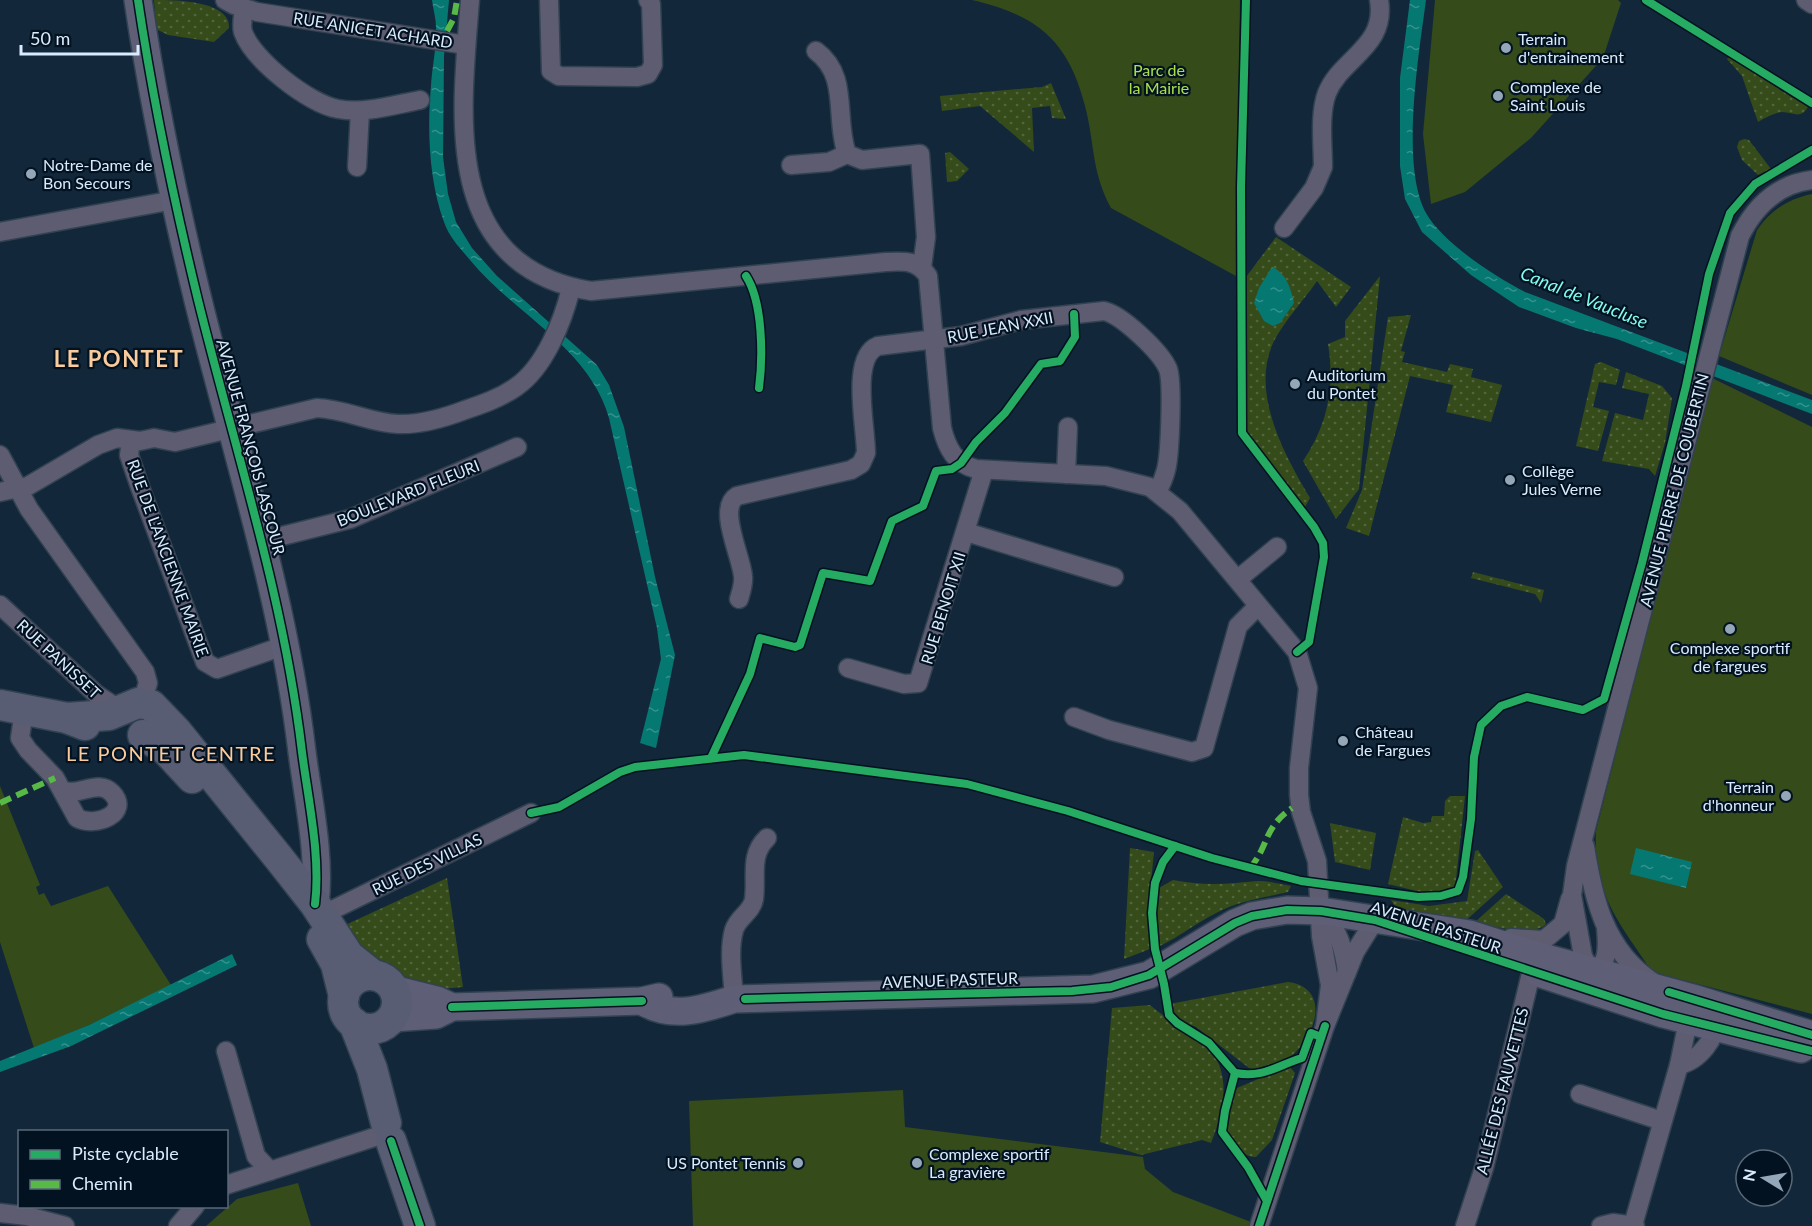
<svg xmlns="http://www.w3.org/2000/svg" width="1812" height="1226" font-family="Lato,sans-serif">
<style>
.grass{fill:url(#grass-dots)}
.park{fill:#354b1a}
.water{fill:url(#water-ripples)}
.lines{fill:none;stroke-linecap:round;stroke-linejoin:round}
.street-casing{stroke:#314252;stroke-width:21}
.secondary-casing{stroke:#314252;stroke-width:30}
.primary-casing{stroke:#314252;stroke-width:33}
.street{stroke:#5e5c71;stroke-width:18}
.secondary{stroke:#5e5e76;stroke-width:27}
.primary{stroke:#595d73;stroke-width:30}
.quiet{stroke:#58b947;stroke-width:6;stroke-dasharray:12 6;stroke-linecap:butt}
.cycleway-casing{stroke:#031221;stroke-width:11}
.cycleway{stroke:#26ab63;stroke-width:8}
.poi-dot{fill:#93a7b9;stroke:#031221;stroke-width:2}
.labels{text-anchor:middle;stroke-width:4.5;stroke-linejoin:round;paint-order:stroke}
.street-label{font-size:16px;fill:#d9ebfd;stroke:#031221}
.poi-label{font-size:16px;fill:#d9ebfd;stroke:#031221;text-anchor:start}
.park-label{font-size:16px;fill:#a9e14a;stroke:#031221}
.water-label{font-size:18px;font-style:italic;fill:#83fdf1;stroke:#031221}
.quarter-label{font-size:20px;letter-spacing:1.5px;fill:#facc9d;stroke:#031221}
.district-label{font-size:22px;font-weight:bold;letter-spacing:1.5px;fill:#facc9d;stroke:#031221}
</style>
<defs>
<pattern id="grass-dots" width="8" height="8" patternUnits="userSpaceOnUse" patternTransform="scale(1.5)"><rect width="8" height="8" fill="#354b1a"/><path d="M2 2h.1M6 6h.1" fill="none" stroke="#52653c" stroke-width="1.8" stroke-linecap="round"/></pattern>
<pattern id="water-ripples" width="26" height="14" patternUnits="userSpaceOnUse" patternTransform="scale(1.5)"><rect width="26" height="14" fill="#057872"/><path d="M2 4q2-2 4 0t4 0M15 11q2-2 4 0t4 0" fill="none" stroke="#35928e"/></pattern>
</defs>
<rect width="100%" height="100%" fill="#12283a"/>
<g class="grass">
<path d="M154 0C174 0 230 0 229 28L214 42 168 35 156 29Z"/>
<path d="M1729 57 1808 107C1800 120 1794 112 1782 112 1774 113 1765 118 1758 122L1742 76 1727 59Z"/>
<polygon points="1051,83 1066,119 1052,118 1050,106 1032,108 1034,152 980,106 942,111 940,96 1042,87"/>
<polygon points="1744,139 1749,140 1771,169 1758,175 1742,160 1737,147 1739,141"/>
<polygon points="950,152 969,169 957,181 947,182 945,153"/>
<path d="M1276 237 1351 287 1336 307 1317 281C1304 300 1285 320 1274 341 1249 392 1285 456 1310 498L1304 509 1247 431 1246 277Z"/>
<path d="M1380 276 1359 489 1336 519 1303 461C1328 424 1335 387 1328 344L1345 337V321Z"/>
<polygon points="1411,315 1401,351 1405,352 1402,362 1447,372 1450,364 1473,369 1471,377 1502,385 1491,422 1446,412 1453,385 1410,376 1369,536 1346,528 1362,490 1388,317"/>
<polygon points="1601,362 1620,370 1616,385 1599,382 1593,407 1609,411 1598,451 1576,446 1595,364"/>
<polygon points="1626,372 1662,386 1672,398 1665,443 1655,476 1649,469 1602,461 1615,413 1643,420 1649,394 1622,388"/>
<polygon points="1473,572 1544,590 1541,603 1535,594 1471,578"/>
<polygon points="1450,796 1465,796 1455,889 1425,893 1388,884 1403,817 1423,823 1431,822 1432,816 1444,816 1445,801"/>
<polygon points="1330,823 1376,833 1370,870 1335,862"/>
<polygon points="1130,848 1154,852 1148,911 1150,949 1124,959"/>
<polygon points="1478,850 1503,887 1463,923 1396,908 1391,900 1429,906 1467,901 1475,851"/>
<path d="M447 878 463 987C450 988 434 991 421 989 387 983 361 953 343 926Z"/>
<path d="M1173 880C1204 886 1228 884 1258 881 1268 881 1281 884 1291 886L1288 892C1263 898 1239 901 1216 913 1196 923 1179 937 1158 947L1156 910 1157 889Z"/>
<path d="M1506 894 1544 919 1546 924C1535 937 1491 926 1474 923Z"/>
<path d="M1288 982C1349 990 1296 1083 1249 1068L1196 1027 1180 1021 1169 1004Z"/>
<path d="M1150 1005C1167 1020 1180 1024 1197 1037 1234 1065 1226 1105 1211 1143L1202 1140 1141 1155 1100 1142 1112 1008Z"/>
<path d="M1289 1066 1295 1073 1272 1140 1256 1157C1245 1157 1243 1152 1236 1145 1221 1129 1222 1106 1237 1088Z"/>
</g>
<g class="park">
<path d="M972 0H1240L1236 276 1111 208C1091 171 1095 144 1085 106 1068 39 1036 15 972 0Z"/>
<polygon points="1435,0 1618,0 1621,3 1603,58 1531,138 1465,192 1431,204 1423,134"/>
<path d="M1812 194V395L1719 356 1757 230C1771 210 1788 199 1812 194Z"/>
<path d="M1712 378 1812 427V1014L1652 972C1619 922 1593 895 1596 831Z"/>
<polygon points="0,786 40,885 36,887 39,895 44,893 51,906 108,886 171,985 89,1025 34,1048 0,942"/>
<polygon points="903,1090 905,1127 1143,1157 1145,1169 1173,1192 1251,1222 1250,1226 693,1226 689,1101"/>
<polygon points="298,1183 311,1226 206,1226 237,1199"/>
</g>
<g class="water">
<path d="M432 0H449L444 56 443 157 448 194 456 222 472 248 497 276 597 365 609 385 624 427 655 577 675 655 656 748 640 743 661 659 657 628 609 418C589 347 514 314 470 260 460 248 449 237 444 222 429 181 427 130 431 86 432 67 437 46 436 27 436 18 433 9 432 0Z"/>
<path d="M1410 0H1426C1419 53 1400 166 1426 213 1443 243 1494 276 1525 292L1812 400V414L1617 339 1576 328 1519 307 1471 275 1422 232 1405 199 1400 166V78Z"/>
<path d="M1272 267C1286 273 1291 289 1294 303L1280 323 1273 326 1264 321 1254 303 1259 288Z"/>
<polygon points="1636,848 1692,862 1686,888 1630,874"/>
<polygon points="232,954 237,965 71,1046 0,1072 0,1061 89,1025"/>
</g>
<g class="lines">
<g class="street-casing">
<g id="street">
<polyline points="225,0 234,5 257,12 466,45"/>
<path d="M470 0C461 115 440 266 591 291L886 262C905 261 917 260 928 276L942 428C947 448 955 464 976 469L1106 476 1150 487 1180 511 1297 652 1308 688 1299 768V795L1301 812 1317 861 1321 936 1330 985 1325 1026"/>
<polyline points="549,0 551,71 559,76 637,77 648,74 653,65 651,4 648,0"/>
<polyline points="1806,0 1812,4"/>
<path d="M244 9C243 16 241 25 243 32 253 60 309 104 338 109 365 114 393 105 420 100"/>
<path d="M816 51C850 76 834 118 847 154L862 160 920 154 926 237 922 267"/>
<polyline points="791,165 829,162 847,154"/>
<polyline points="357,167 360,111"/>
<path d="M1284 228 1314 188 1323 167C1323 145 1319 114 1327 93 1341 58 1387 47 1379 0"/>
<polyline points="0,232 174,200"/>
<polyline points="131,441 129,455 140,487 205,662 217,669 286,645"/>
<polyline points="0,455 29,509 145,672 148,683 142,702"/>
<polyline points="1066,474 1068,427"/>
<path d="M0 492 28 486 98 445 117 438 140 441 154 438 175 442 317 408C346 409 370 423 398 424 421 425 444 418 465 410 483 404 500 398 516 387 545 367 563 321 571 288"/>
<polyline points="966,532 1114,577"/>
<polyline points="262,541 350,519 517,447"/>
<polyline points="1238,579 1277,547"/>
<path d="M739 599C741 592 744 584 743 576 741 555 717 508 737 496L851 470 861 464 866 453C866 427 850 357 878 346L961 336 1021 320 1104 311C1122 315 1161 352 1168 369 1173 383 1170 455 1166 470 1164 478 1161 485 1157 492"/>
<polyline points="0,605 96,694 120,710"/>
<polyline points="848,668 904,684 918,683 984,470"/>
<path d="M24 710 20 738 28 750 55 778 77 818C96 828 131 813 112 793 98 778 77 798 62 790"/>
<polyline points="1074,717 1109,730 1192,752 1204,748 1238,626 1258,606"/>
<path d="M1585 846C1593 898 1605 951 1653 982"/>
<path d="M1321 911C1338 928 1344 949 1347 972"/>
<polyline points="322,915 531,813"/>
<polyline points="1511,938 1544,940 1563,924 1570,899"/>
<path d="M1592 975 1583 956 1572 895 1576 866 1740 236C1755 206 1778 184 1812 180"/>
<path d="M1590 978C1608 966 1608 949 1606 929"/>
<path d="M734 999C733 978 728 951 734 930 738 917 752 912 754 899 757 876 749 855 767 838"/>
<polyline points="226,1051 256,1156 270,1171"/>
<path d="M1679 1065C1698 1061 1720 1037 1714 1016"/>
<polyline points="1580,1094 1662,1121"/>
<polyline points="226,1185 378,1136"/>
<polyline points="0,1213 27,1216 65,1226"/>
<polyline points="1633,1225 1679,1065 1688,1021 1695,1012"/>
<polyline points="178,1226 195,1206"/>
<polyline points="1259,1226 1325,1026 1355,952 1375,920"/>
<polyline points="1465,1226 1484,1168 1534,961"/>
<polyline points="1601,1226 1613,1223 1635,1226"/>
</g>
</g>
<g class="secondary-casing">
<g id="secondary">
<path d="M138 0C153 101 174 201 198 300 235 450 284 598 302 752 308 799 321 857 315 904"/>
<polyline points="1538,973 1663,1014 1801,1049"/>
<polyline points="393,989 437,1000 452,1007"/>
<path d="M642 1001C672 1020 704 1009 734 999L1093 989 1149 975 1235 923 1252 916 1287 910 1321 911 1470 934 1535 955 1693 998 1812 1035"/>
<polyline points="392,1018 436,1015 452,1007 642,1001 659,997"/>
</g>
</g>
<g class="primary-casing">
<g id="primary">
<polyline points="0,705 67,718 85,725"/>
<polyline points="67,718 109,715 138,703 151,705 177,732 278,857 315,904 349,956 373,975"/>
<polyline points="143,735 166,750 192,778"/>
<polyline points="322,939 336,964 344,996"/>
<circle cx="370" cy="1002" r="27"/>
<polyline points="354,1023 372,1069 386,1123"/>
<polyline points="391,1141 420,1226"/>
</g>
</g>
<use href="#street" class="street"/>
<use href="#secondary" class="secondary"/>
<use href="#primary" class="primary"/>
<g class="quiet">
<polyline points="447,31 454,18 457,0"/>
<polyline points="0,803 55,778"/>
<path d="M1250 868C1269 846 1263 828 1292 808"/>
</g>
<g class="cycleway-casing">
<g id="cycleway">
<path d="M138 0C153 101 174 201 198 300 235 450 284 598 302 752 308 799 321 857 315 904"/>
<polyline points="1246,0 1241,187 1242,433 1314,527 1323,543 1324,557 1309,642 1297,652"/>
<polyline points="1646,0 1812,103"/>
<path d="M746 276C763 302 763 357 759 388"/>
<polyline points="711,758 750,674 760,638 795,647 800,645 823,573 870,581 892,521 923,506 936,471 952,469 961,463 976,442 1005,413 1041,364 1060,361 1075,337 1074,314"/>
<polyline points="531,813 559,807 620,772 635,767 744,755 967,784 1068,811 1212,858 1301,881 1418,897 1441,896 1458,891 1463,877 1471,819 1474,757 1481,725 1501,706 1527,697 1583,710 1604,699 1642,563 1686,386 1709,274 1730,213 1755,184 1812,150"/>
<polyline points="1175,846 1163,862 1155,883 1152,913 1155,949 1164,984 1169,1015 1177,1023 1209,1043 1235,1073 1225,1111 1222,1132 1248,1167 1267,1201"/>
<polyline points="1669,992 1812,1035"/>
<polyline points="745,999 1072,991 1111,987 1149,975 1235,923 1252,916 1287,910 1321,911 1375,920 1663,1014 1812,1051"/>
<polyline points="452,1007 642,1001"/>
<path d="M1235 1073C1264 1078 1276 1066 1302 1058L1311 1033 1321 1037"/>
<polyline points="391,1141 420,1226"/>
<polyline points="1259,1226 1325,1026"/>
</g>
</g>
<use href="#cycleway" class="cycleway"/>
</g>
<g class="poi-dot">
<circle cx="1506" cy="48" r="6"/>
<circle cx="1498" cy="96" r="6"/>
<circle cx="31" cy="174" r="6"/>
<circle cx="1295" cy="384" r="6"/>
<circle cx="1510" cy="480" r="6"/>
<circle cx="1730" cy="629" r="6"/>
<circle cx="1343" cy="741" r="6"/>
<circle cx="1786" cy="796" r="6"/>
<circle cx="798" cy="1163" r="6"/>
<circle cx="917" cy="1163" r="6"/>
</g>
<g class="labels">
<g class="street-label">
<text transform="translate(373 30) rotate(9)" y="6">RUE ANICET ACHARD</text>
<text transform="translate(1000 327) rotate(-11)" y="6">RUE JEAN XXII</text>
<text transform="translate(251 447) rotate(75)" y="6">AVENUE FRANÇOIS LASCOUR</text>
<text transform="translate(1674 490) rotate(-76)" y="6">AVENUE PIERRE DE COUBERTIN</text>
<text transform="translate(408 493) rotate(-22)" y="6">BOULEVARD FLEURI</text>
<text transform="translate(168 558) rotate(70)" y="6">RUE DE L'ANCIENNE MAIRIE</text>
<text transform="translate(943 608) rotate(-73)" y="6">RUE BENOIT XII</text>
<text transform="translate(59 659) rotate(43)" y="6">RUE PANISSET</text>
<text transform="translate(427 864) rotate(-26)" y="6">RUE DES VILLAS</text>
<text transform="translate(1436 927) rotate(18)" y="6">AVENUE PASTEUR</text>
<text transform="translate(950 980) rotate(-2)" y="6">AVENUE PASTEUR</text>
<text transform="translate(1502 1091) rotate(-76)" y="6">ALLÉE DES FAUVETTES</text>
</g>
<g class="poi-label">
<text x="1518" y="45">Terrain<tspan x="1518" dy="18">d'entrainement</tspan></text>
<text x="1510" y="93">Complexe de<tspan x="1510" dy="18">Saint Louis</tspan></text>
<text x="43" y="171">Notre-Dame de<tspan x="43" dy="18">Bon Secours</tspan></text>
<text x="1307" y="381">Auditorium<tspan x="1307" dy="18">du Pontet</tspan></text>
<text x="1522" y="477">Collège<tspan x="1522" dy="18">Jules Verne</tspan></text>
<text x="1730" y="654" text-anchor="middle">Complexe sportif<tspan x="1730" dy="18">de fargues</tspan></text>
<text x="1355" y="738">Château<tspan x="1355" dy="18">de Fargues</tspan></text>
<text x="1774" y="793" text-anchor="end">Terrain<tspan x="1774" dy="18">d'honneur</tspan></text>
<text x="929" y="1160">Complexe sportif<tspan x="929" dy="18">La gravière</tspan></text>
<text x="786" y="1169" text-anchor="end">US Pontet Tennis</text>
</g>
<g class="park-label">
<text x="1159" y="76">Parc de<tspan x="1159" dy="18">la Mairie</tspan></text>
</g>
<g class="water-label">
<text transform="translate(1584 298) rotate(22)" y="6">Canal de Vaucluse</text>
</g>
<g class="quarter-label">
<text x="171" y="761">LE PONTET CENTRE</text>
</g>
<g class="district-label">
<text x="119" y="367">LE PONTET</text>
</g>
</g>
<rect x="18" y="1130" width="210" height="78" fill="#031221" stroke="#596979" stroke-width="1.5"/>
<rect x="30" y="1150" width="30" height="9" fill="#26ab63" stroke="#596979" stroke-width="1.5"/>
<text x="72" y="1160" font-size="18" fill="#d9ebfd">Piste cyclable</text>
<rect x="30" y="1180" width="30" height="9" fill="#58b947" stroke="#596979" stroke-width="1.5"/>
<text x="72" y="1190" font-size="18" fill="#d9ebfd">Chemin</text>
<g transform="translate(1764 1178) rotate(281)"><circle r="28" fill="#031221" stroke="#596979" stroke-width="1.5"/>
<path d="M0-4.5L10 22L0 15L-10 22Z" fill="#93a7b9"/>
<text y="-9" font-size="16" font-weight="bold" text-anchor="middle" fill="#d9ebfd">N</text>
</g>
<path d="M21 45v9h117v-9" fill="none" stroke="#d9ebfd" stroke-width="3"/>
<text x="30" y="45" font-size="18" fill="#d9ebfd" stroke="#031221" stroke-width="4.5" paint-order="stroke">50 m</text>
</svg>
